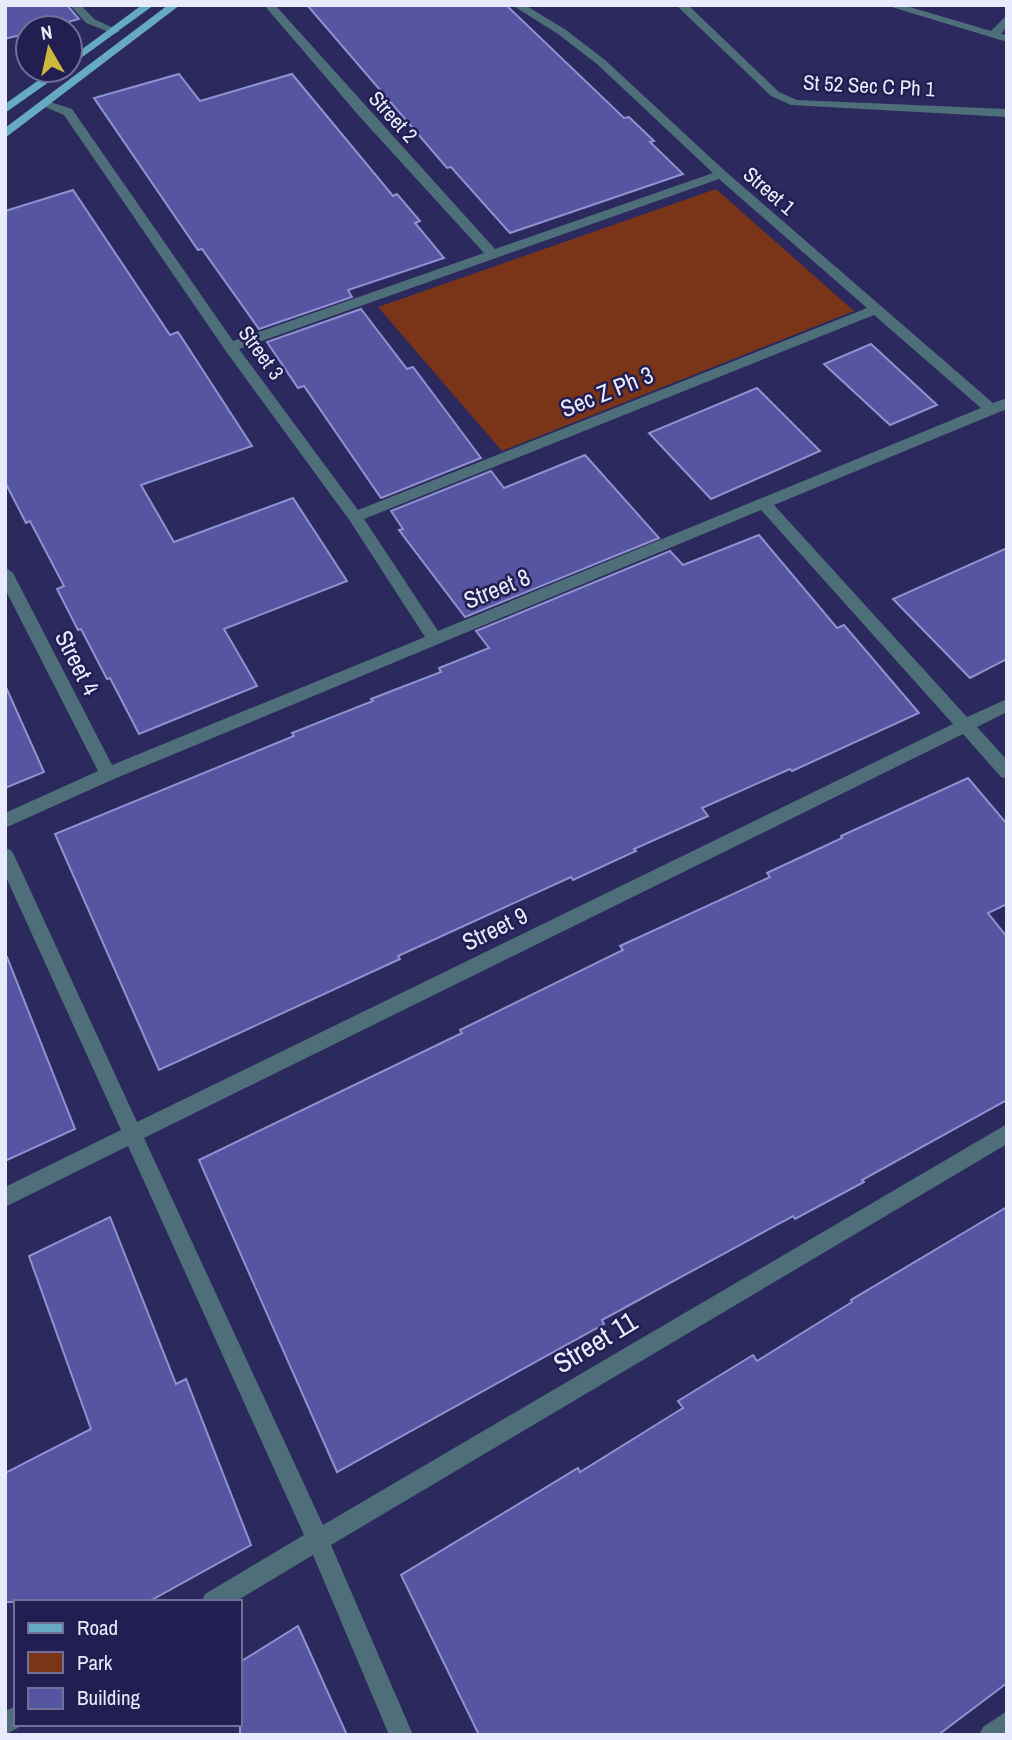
<svg xmlns="http://www.w3.org/2000/svg" width="1012" height="1740" font-family="'Archivo Narrow',sans-serif">
<style>
.green{fill:#7a3518}
.building{fill:#5655a1;stroke:#8f92d0;stroke-width:2}
.lines{fill:none;stroke-linecap:round;stroke-linejoin:round}
.minor{fill:#4e6e79;fill-rule:evenodd}
.major{fill:#65aac0;fill-rule:evenodd}
.labels{text-anchor:middle;stroke-width:5;stroke-linejoin:round;paint-order:stroke}
.far-street-label{font-size:21px;fill:#e8eafe;stroke:#221e52}
.street-label{font-size:24px;fill:#e8eafe;stroke:#221e52}
.near-street-label{font-size:28px;fill:#e8eafe;stroke:#221e52}
</style>
<rect width="100%" height="100%" fill="#2b295d"/>
<polygon class="green" points="716,189 854,311 502,451 378,307"/>
<g class="building">
<polygon points="5,5 67,5 79,19 46,28 28,28 28,33 5,39"/>
<polygon points="307,5 506,5 624,118 629,117 654,141 650,142 683,174 510,233 451,167 447,168"/>
<polygon points="179,74 200,101 292,74 393,196 397,194 420,221 415,223 444,258 348,290 352,297 259,329 202,249 198,250 94,98"/>
<polygon points="73,190 170,335 178,332 252,446 141,485 174,542 293,498 347,581 224,629 257,686 139,734 110,678 107,679 81,629 78,630 57,589 64,586 30,521 26,523 5,482 5,211"/>
<polygon points="361,309 407,369 413,367 481,458 381,498 304,386 298,388 267,342"/>
<polygon points="871,344 937,405 890,425 824,364"/>
<polygon points="757,388 820,451 711,499 649,433"/>
<polygon points="585,455 659,538 465,617 399,530 403,529 391,511 491,471 504,488"/>
<polygon points="759,535 837,628 844,625 919,713 792,771 790,769 702,808 708,816 634,849 636,851 573,880 571,877 398,956 400,959 159,1070 55,834 294,736 292,733 373,701 371,699 441,672 439,668 489,648 476,631 670,551 683,565"/>
<polygon points="1007,548 1007,659 970,678 893,599"/>
<polygon points="5,685 44,772 5,788"/>
<polygon points="968,778 1007,824 1007,904 988,913 1007,937 1007,1100 862,1180 864,1182 795,1219 793,1216 602,1320 604,1324 337,1472 199,1160 462,1033 460,1030 623,950 620,946 770,877 767,873 842,838 841,836"/>
<polygon points="5,957 7,957 75,1129 5,1161"/>
<polygon points="1007,1207 1007,1683 938,1735 479,1735 401,1575 578,1468 580,1472 683,1408 678,1401 753,1355 757,1361 852,1302 851,1300"/>
<polygon points="110,1217 176,1384 186,1379 251,1545 148,1602 5,1602 5,1473 91,1429 29,1256"/>
<polygon points="298,1626 347,1735 240,1735 240,1662"/>
</g>
<g class="lines">
<g class="minor">
<polygon points="70,5 81,5 94,19 120,31 114,34 86,23"/>
<path d="M264 5H275L495 249 713 173 597 64 558 34 512 5H525L566 30 605 60 725 171 993 403 1007 398V409L997 413 774 505 967 717 1007 699V712L977 727 1007 760V779L1001 777 963 734 144 1138 323 1525 1007 1124V1144L331 1545 413 1735H389L313 1555 235 1602H202L205 1594 304 1535 128 1146 5 1207V1187L121 1130 5 875V848L11 850 14 855 137 1122 953 724 761 510 114 779 5 828V813L98 771 5 589V567L13 573 112 765 425 637 350 521 225 350 64 115 38 104 44 100 72 109 233 341 484 253 359 116ZM719 179 867 308 358 510 239 349ZM874 315 981 408 438 631 364 519Z"/>
<polygon points="676,5 688,5 779,92 797,100 1007,109 1007,117 791,105 771,96"/>
<polygon points="885,5 903,5 991,31 1007,15 1007,26 1001,34 1007,35 1007,42"/>
<polygon points="16,1706 16,1724 25,1724 5,1735 5,1711"/>
<polygon points="1007,1711 1007,1735 979,1735 983,1727"/>
</g>
<g class="major">
<polygon points="142,5 154,5 70,66 70,58"/>
<polygon points="168,5 180,5 5,138 5,128"/>
<polygon points="53,70 66,70 5,113 5,104"/>
</g>
</g>
<g class="labels">
<g class="far-street-label">
<text transform="translate(869 86) rotate(3)" y="7">St 52 Sec C Ph 1</text>
<text transform="translate(393 117) rotate(48)" y="7">Street 2</text>
<text transform="translate(769 191) rotate(41)" y="7">Street 1</text>
<text transform="translate(261 353) rotate(54)" y="7">Street 3</text>
</g>
<g class="street-label">
<text transform="translate(607 392) rotate(-22)" y="8">Sec Z Ph 3</text>
<text transform="translate(497 589) rotate(-22)" y="8">Street 8</text>
<text transform="translate(77 663) rotate(63)" y="8">Street 4</text>
<text transform="translate(495 929) rotate(-26)" y="8">Street 9</text>
</g>
<g class="near-street-label">
<text transform="translate(595 1342) rotate(-31)" y="10">Street 11</text>
</g>
</g>
<rect width="1012" height="1740" fill="none" stroke="#e8eafe" stroke-width="14"/>
<rect x="14" y="1600" width="228" height="126" fill="#221e52" stroke="#717097" stroke-width="2"/>
<rect x="28" y="1623" width="35" height="10" fill="#65aac0" stroke="#717097" stroke-width="2"/>
<text x="77" y="1635" font-size="21" fill="#e8eafe">Road</text>
<rect x="28" y="1652" width="35" height="21" fill="#7a3518" stroke="#717097" stroke-width="2"/>
<text x="77" y="1670" font-size="21" fill="#e8eafe">Park</text>
<rect x="28" y="1688" width="35" height="21" fill="#5655a1" stroke="#717097" stroke-width="2"/>
<text x="77" y="1705" font-size="21" fill="#e8eafe">Building</text>
<g transform="translate(49 49) rotate(351)"><circle r="33" fill="#221e52" stroke="#717097" stroke-width="2"/>
<path d="M0-5L12 26L0 18L-12 26Z" fill="#cbba39"/>
<text y="-10" font-size="19" font-weight="bold" text-anchor="middle" fill="#e8eafe">N</text>
</g>
</svg>
